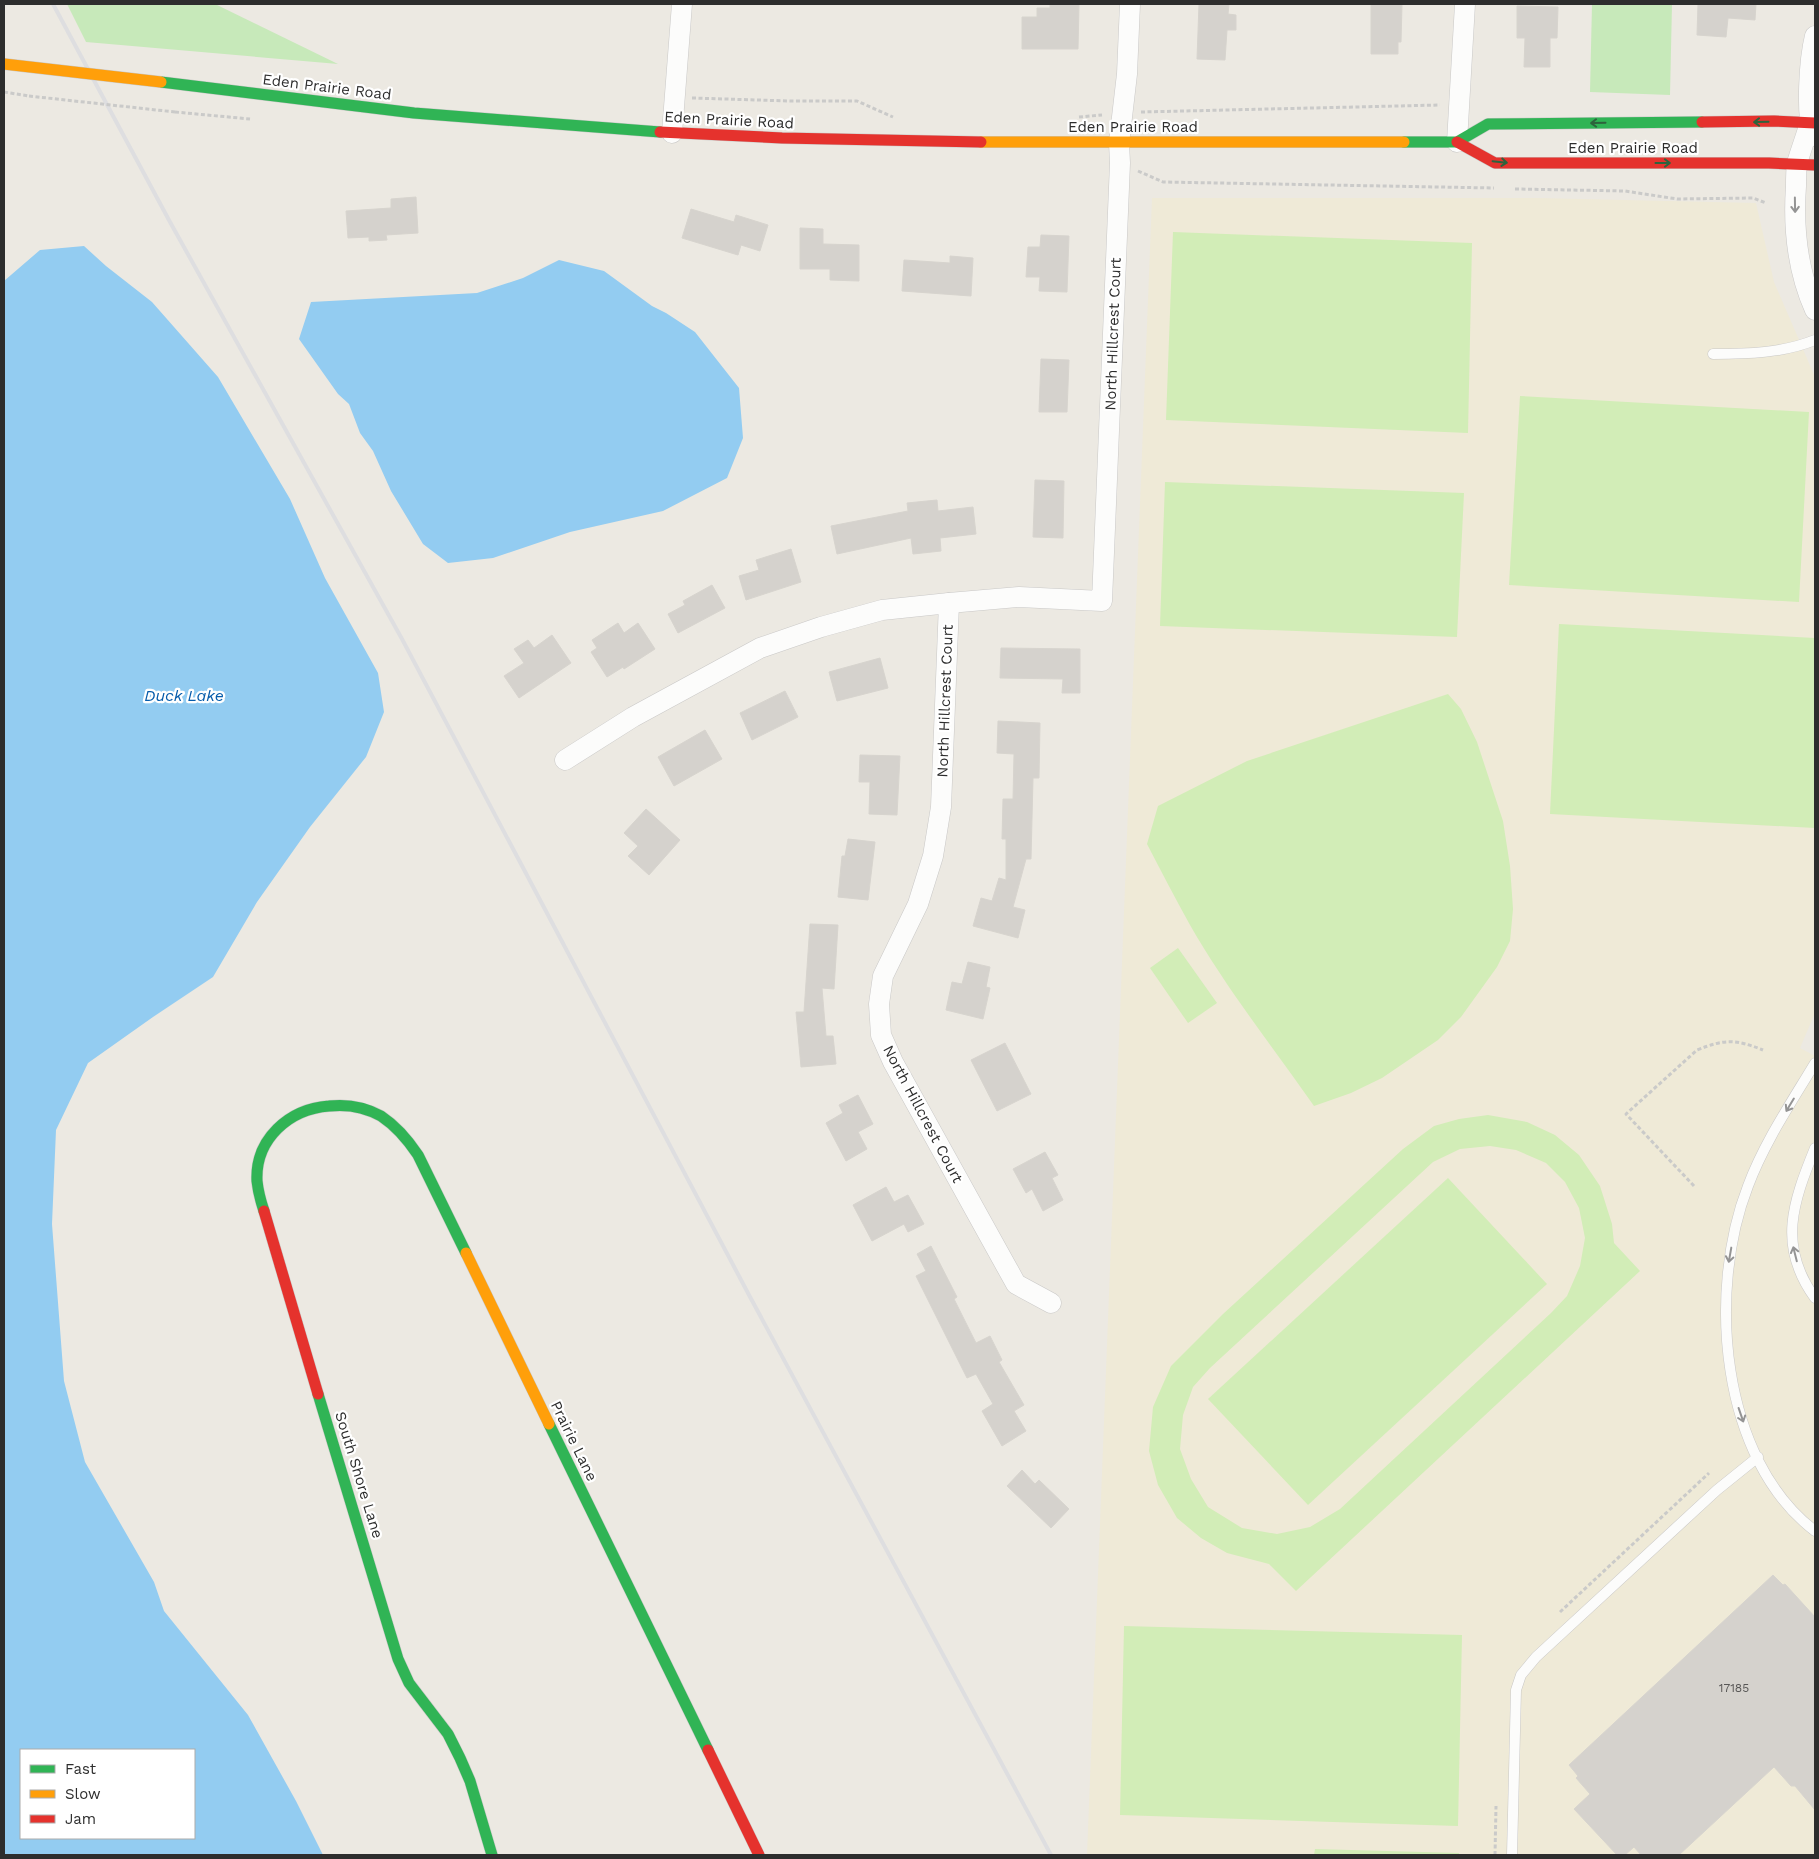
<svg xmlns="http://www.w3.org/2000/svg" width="1819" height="1859" font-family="'Work Sans',sans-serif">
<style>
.education{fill:#efead7}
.green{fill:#c7e9ba}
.pitch{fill:#d2edb7;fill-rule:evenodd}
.water{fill:#93ccf1;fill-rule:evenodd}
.building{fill:#d5d2cd;stroke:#d7d4ce}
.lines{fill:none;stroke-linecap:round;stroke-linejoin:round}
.lane-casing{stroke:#c9c8c7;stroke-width:11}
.street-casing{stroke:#c9c8c7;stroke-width:21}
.fast-casing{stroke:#c9c8c7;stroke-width:12}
.slow-casing{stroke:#c9c8c7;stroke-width:12}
.jam-casing{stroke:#c9c8c7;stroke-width:12}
.path{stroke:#cacac9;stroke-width:3;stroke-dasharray:4 2.5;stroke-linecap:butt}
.lane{stroke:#fcfcfb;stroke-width:10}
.street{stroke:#fcfcfb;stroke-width:20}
.fast{stroke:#30b455;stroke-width:11}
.slow{stroke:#ff9f0a;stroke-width:11}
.jam{stroke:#e5322d;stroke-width:11}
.rail{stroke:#dedee0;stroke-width:4}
.slow-bridge-casing{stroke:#c9c8c7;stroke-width:12;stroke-linecap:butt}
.path-bridge{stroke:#cacac9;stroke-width:3;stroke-dasharray:4 2.5;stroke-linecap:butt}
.slow-bridge{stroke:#ff9f0a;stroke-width:11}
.oneway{stroke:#2e633d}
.oneway2{stroke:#949494}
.labels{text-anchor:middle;stroke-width:4.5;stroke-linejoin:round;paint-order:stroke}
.number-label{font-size:12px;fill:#585756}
.street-label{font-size:15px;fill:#2d2d2d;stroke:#fff}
.water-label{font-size:16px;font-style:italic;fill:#055baa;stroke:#fff}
</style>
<rect width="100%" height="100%" fill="#ece9e2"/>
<polygon class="education" points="1152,198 1537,198 1756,203 1774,282 1815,377 1815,1013 1800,1048 1815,1056 1815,1855 1087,1855"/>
<g class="green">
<polygon points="67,4 215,4 338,64 86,42"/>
<polygon points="1592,4 1672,4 1670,95 1590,92"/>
</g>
<g class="pitch">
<polygon points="1173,232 1472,243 1468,433 1166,420"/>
<polygon points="1520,396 1809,412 1799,602 1509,585"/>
<polygon points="1165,482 1464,493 1457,637 1160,626"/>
<polygon points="1559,624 1815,638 1815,828 1550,814"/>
<path d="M1448 694 1461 709 1477 742 1503 821 1510 866 1513 909 1510 941 1497 967 1461 1017 1438 1040 1382 1078 1351 1093 1314 1106C1272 1046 1226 988 1190 925 1175 898 1161 871 1147 844L1158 806 1247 761Z"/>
<polygon points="1178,948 1217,1003 1188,1023 1150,968"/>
<path d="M1488 1115 1527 1122 1555 1135 1579 1155 1600 1186 1612 1224 1614 1243 1640 1271 1296 1591 1269 1564 1227 1553 1201 1538 1177 1518 1158 1485 1149 1451 1153 1407 1171 1366 1223 1314 1403 1149 1434 1126 1459 1119ZM1490 1146 1516 1150 1546 1163 1565 1182 1579 1208 1585 1238 1580 1266 1567 1296 1551 1313 1340 1509 1310 1527 1277 1534 1242 1528 1208 1507 1191 1479 1180 1449 1183 1415 1193 1387 1210 1368 1433 1162 1460 1149Z"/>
<polygon points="1448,1178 1547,1284 1308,1505 1208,1399"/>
<polygon points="1124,1626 1462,1635 1458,1826 1120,1815"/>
<polygon points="1315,1849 1459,1853 1459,1855 1314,1855"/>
</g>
<g class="water">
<path d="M84 246 106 266 152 302 218 377 290 499 325 578 378 673 384 712 366 757 310 827 257 902 213 977 153 1017 88 1063 56 1130 52 1224 64 1381 85 1462 154 1582 164 1611 248 1715 296 1801 323 1855H4V281L40 250ZM21 1750H194V1838H21Z"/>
<polygon points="559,260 604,271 652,306 666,313 695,332 739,388 743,438 727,478 663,511 570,532 493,558 448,563 423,544 391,491 373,451 360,433 349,404 338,394 299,339 311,302 477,293 523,278"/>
</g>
<g class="building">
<polygon points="1050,4 1079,4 1078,49 1022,49 1022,17 1037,17 1037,8 1050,8"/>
<polygon points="1199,4 1229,4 1228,14 1236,15 1236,30 1227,30 1225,60 1197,59"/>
<polygon points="1371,4 1402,4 1401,42 1398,42 1398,54 1371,54"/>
<polygon points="1698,4 1756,4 1755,20 1728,18 1726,37 1697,35"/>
<polygon points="1517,6 1558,7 1557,38 1550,38 1550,67 1524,67 1525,38 1517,38"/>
<polygon points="416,197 418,233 386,235 387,240 369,241 369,237 348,238 346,211 391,208 391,199"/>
<polygon points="691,209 734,222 736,215 768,225 760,251 741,245 738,255 682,238"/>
<polygon points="800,228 823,229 823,244 859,245 859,281 830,280 830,269 800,269"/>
<polygon points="1041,235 1069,236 1067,292 1039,291 1040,277 1026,277 1028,247 1040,247"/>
<polygon points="950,256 973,258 971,296 902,291 904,260 950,263"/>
<polygon points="1041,359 1069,360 1067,412 1039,412"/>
<polygon points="1035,480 1064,481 1063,538 1033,537"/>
<polygon points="937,500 938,511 973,507 976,534 940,538 941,551 913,554 911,538 837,554 831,526 908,511 907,503"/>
<polygon points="791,549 801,582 746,600 739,576 759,570 756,560"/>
<polygon points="712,585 725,608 678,633 668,614 685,605 683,601"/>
<polygon points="618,623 624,633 638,623 655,649 624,669 623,667 607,677 591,652 597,648 592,640"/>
<polygon points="552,635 571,663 519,698 504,676 524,663 514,649 528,640 534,648"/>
<polygon points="1001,648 1080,649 1080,693 1062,693 1063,679 1000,678"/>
<polygon points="880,658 888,688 837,701 829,672"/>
<polygon points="785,691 798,717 752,740 740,713"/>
<polygon points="998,721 1040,723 1039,778 1033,778 1031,859 1026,859 1013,907 1025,910 1018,938 973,926 981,898 992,901 999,878 1006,880 1006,839 1002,839 1003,799 1013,799 1014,754 997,753"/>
<polygon points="705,730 722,759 674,786 658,757"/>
<polygon points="860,755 900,756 897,815 869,814 870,782 859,782"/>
<polygon points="646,809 680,840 649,875 628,856 638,846 624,833"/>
<polygon points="848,839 875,842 868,900 838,897 842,856 845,856"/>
<polygon points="810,924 838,925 834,989 822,988 826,1036 833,1036 836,1064 801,1067 796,1012 804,1012"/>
<polygon points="968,962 990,967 986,987 990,988 983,1019 946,1010 952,982 962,984"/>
<polygon points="1005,1043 1031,1094 997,1111 971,1060"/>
<polygon points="858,1095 873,1124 858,1132 867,1149 846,1161 826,1123 843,1113 839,1105"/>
<polygon points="1045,1152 1058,1175 1052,1178 1063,1200 1043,1211 1032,1189 1026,1193 1013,1169"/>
<polygon points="886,1187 894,1202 908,1195 924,1224 908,1232 904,1224 872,1241 853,1205"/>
<polygon points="931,1246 957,1297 954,1299 976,1343 990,1336 1002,1360 999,1362 1024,1405 1014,1411 1026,1431 1002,1446 982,1411 993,1404 976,1374 967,1378 916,1276 926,1271 917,1254"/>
<polygon points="1022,1470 1035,1484 1039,1480 1069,1509 1051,1528 1007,1486"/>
<polygon points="1773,1575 1783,1585 1785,1584 1815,1617 1815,1810 1795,1786 1791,1786 1774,1767 1679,1855 1641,1855 1634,1847 1625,1855 1617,1855 1574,1809 1590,1794 1576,1778 1578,1776 1569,1765"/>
</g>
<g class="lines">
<g class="lane-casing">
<g id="lane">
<path d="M1713 354C1747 354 1783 353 1815 340"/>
<path d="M1815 1063C1791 1103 1764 1143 1748 1186 1707 1291 1720 1459 1815 1531"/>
<path d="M1815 1148C1793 1202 1777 1246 1815 1298"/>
<polyline points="1512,1855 1516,1690 1521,1675 1536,1657 1717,1490 1758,1457"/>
</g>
</g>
<g class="street-casing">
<g id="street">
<path d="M1810 123C1806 136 1801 150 1797 163 1796 171 1796 179 1796 186 1793 228 1798 272 1815 310"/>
<polyline points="672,133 682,4"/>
<path d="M1813 136C1806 113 1809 60 1815 36"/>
<polyline points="1457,142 1465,4"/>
<polyline points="949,603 941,807 933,856 918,904 883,976 879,1004 881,1035 893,1062 1016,1284 1051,1303"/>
<polyline points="565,760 633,717 760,648 821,627 882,610 949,603 1019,597 1102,601 1120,163 1119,143 1127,74 1130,4"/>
</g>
</g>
<g class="fast-casing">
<g id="fast">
<polyline points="161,82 414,113 660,132"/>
<polyline points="1404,142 1457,142 1488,124 1702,122"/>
<path d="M264 1211C261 1202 258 1191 257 1181 255 1139 289 1109 329 1106 347 1104 365 1107 381 1116 396 1126 408 1140 418 1155L466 1253"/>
<polyline points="318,1394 398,1659 409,1683 448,1734 460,1758 470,1781 492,1855"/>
<polyline points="549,1424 708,1750"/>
</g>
</g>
<g class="slow-casing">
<g id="slow">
<polyline points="981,142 1404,142"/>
<polyline points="466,1253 549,1424"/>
</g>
</g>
<g class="jam-casing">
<g id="jam">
<polyline points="1702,122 1774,121 1815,123"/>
<polyline points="660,132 782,138 981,142"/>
<polyline points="1457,142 1495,163 1769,163 1815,165"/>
<polyline points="264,1211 318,1394"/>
<polyline points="708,1750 759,1855"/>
</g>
</g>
<g class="path">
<polyline points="4,92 29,96"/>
<polyline points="692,98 790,101 857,101 893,117"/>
<polyline points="175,112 250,119"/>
<polyline points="1141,112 1440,105"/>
<polyline points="1079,117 1102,115"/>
<polyline points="1138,171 1163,182 1494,188"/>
<polyline points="1515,189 1625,191 1677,199 1753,198 1766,203"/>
<path d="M1694 1186 1626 1114 1697 1050C1725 1039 1735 1039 1763 1050"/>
<polyline points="1560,1612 1709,1473"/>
<polyline points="1495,1855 1496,1806"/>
</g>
<use href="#lane" class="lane"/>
<use href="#street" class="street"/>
<use href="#fast" class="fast"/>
<use href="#slow" class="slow"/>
<use href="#jam" class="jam"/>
<polyline class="rail" points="53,4 170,222 402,639 749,1295 1051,1855"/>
<g class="slow-bridge-casing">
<polyline id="slow-bridge" points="4,64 161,82"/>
</g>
<polyline class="path-bridge" points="29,96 175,112"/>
<use href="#slow-bridge" class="slow-bridge"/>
</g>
<defs><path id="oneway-shaft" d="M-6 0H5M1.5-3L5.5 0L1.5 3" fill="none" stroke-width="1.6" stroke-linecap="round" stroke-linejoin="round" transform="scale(1.25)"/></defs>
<g class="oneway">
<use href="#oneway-shaft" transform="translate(1761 122) rotate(179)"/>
<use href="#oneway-shaft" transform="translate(1598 123) rotate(179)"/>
<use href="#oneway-shaft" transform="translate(1500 162) rotate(6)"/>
<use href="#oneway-shaft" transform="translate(1663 163)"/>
</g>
<g class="oneway2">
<use href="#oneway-shaft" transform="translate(1795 205) rotate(89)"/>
<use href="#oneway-shaft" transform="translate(1790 1105) rotate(121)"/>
<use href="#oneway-shaft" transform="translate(1795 1254) rotate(-104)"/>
<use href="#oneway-shaft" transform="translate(1730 1255) rotate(100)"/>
<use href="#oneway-shaft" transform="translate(1741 1415) rotate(71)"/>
</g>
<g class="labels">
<g class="number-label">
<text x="1734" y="1692">17185</text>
</g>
<g class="street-label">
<text transform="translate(327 87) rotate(7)" y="5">Eden Prairie Road</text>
<text transform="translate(729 120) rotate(3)" y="5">Eden Prairie Road</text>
<text x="1133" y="132">Eden Prairie Road</text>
<text x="1633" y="153">Eden Prairie Road</text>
<text transform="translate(1113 334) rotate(-88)" y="5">North Hillcrest Court</text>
<text transform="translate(945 701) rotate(-88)" y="5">North Hillcrest Court</text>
<text transform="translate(923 1114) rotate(62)" y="5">North Hillcrest Court</text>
<text transform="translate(574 1441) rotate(64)" y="5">Prairie Lane</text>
<text transform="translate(359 1475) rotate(73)" y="5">South Shore Lane</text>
</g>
<g class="water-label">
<text x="184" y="701">Duck Lake</text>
</g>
</g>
<rect width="1819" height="1859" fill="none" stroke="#2d2d2d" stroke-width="10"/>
<rect x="20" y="1749" width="175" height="90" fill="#ffffff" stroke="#ababab"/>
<rect x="30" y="1765" width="25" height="8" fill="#30b455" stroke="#ababab"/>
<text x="65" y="1774" font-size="15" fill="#2d2d2d">Fast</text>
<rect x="30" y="1790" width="25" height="8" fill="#ff9f0a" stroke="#ababab"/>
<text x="65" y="1799" font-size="15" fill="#2d2d2d">Slow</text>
<rect x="30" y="1815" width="25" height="8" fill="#e5322d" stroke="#ababab"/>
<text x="65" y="1824" font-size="15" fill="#2d2d2d">Jam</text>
</svg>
